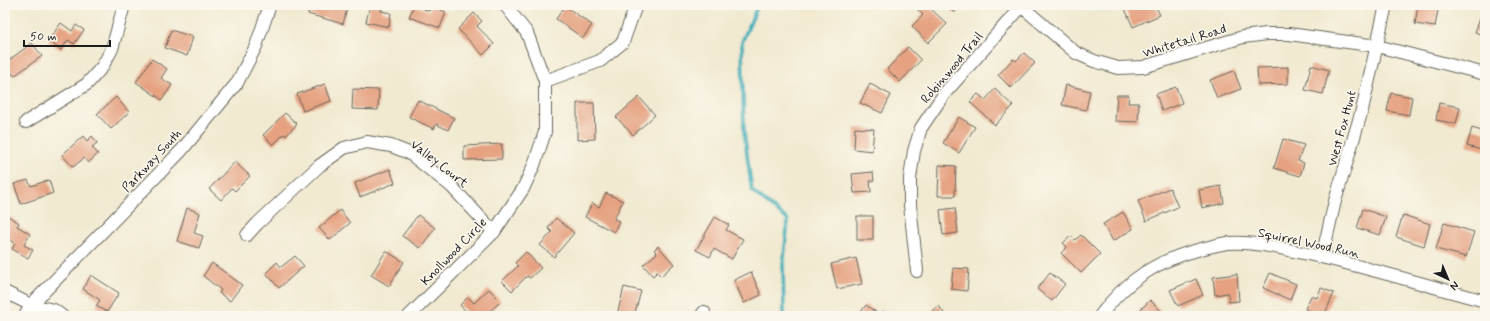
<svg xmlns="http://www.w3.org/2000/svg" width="1490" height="321" font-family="Mynerve,sans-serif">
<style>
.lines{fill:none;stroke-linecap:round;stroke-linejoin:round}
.stream{stroke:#3dadba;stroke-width:3.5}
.building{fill:#e5a180}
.minor-casing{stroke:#67645b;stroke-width:14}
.minor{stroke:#fff;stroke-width:12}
.labels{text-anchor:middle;stroke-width:3.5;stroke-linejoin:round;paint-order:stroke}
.street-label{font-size:13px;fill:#1c1c1c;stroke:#fbf7ec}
</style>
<rect width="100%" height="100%" fill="#fbf7ec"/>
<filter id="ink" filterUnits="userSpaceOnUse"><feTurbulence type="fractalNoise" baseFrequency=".025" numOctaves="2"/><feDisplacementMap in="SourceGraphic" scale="8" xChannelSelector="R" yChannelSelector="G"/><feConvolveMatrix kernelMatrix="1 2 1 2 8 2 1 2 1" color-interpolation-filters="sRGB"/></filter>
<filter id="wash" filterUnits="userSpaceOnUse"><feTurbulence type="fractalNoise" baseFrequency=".012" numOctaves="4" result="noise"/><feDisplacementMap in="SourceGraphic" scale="16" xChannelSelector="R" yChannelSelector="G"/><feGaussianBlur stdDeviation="0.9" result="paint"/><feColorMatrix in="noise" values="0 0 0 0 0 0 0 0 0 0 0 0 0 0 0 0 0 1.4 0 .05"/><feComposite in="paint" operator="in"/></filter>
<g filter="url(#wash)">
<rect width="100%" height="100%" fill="#f1ead1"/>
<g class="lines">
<polyline class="stream" points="758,5 742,42 744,132 752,191 788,220 783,266 784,316"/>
</g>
<g id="blocks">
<g class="building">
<polygon points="310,5 323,5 332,7 332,5 348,5 343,24 308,14"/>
<polygon points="370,5 382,6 381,11 391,13 389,27 366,22"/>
<polygon points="414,5 429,11 431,6 446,12 440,28 409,17"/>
<polygon points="923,5 927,5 947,24 928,43 912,26 923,15 918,10"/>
<polygon points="948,5 962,5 954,13 947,6"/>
<polygon points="1128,5 1155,5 1160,15 1133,27 1124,7"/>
<polygon points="1418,5 1439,5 1435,27 1415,24"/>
<polygon points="565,6 592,25 583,38 556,19"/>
<polygon points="1483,11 1485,12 1485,36 1475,32"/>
<polygon points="474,13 482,21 477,26 494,44 483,55 458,29"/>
<polygon points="61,23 72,31 76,25 84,30 74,44 68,40 61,50 48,41"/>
<polygon points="171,30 193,37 187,56 165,48"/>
<polygon points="32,43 42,56 14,76 5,63"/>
<polygon points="908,47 921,60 900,82 887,69"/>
<polygon points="1024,53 1035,63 1011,88 998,75 1013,59 1016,61"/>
<polygon points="152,59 167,69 161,78 172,85 162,100 136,82"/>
<polygon points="1311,65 1329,70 1323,94 1305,90"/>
<polygon points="1288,67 1288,84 1258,85 1257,68"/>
<polygon points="1234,71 1241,89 1217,98 1210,80"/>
<polygon points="325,84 331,101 303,111 297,94"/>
<polygon points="870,84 891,95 882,113 860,103"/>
<polygon points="1066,85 1090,91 1086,110 1062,105"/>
<polygon points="1176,87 1182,103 1162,111 1156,94"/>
<polygon points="353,89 379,90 378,110 352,109"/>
<polygon points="995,89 1013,106 995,125 970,102 978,94 985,100"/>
<polygon points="1391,93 1412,97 1409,115 1387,111"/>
<polygon points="1117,95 1129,95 1128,103 1139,103 1138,122 1115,121"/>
<polygon points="116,97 129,112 111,129 97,114"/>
<polygon points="639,97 655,115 633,135 616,117"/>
<polygon points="418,100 454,118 448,130 436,124 434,129 409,117"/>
<polygon points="577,103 594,103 595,139 577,140"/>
<polygon points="1439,103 1460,107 1456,124 1436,120"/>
<polygon points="285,113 297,124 286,136 284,134 273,145 263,135"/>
<polygon points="959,117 975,127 959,153 943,143"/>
<polygon points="855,128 874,129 872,151 854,149"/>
<polygon points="1472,128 1485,132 1485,151 1467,146"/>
<polygon points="83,136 87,141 92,136 97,143 92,147 98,154 88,163 84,158 73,167 62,155"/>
<polygon points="1283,139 1304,145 1298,161 1304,163 1300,176 1274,168"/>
<polygon points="502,144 502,159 464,160 464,146"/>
<polygon points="235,162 250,176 235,191 232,188 221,200 209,189"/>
<polygon points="939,165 956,166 955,196 938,196"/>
<polygon points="390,169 395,183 360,197 355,183"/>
<polygon points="873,172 874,181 870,181 871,192 854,193 852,174"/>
<polygon points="28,180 31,186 49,180 53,193 21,204 14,184"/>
<polygon points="1221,186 1224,203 1202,208 1199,190"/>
<polygon points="1170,188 1178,207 1146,221 1138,201"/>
<polygon points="606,193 623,201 614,219 619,221 614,232 585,217 592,203 599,207"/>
<polygon points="187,208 200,213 194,233 203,236 199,248 177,241"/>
<polygon points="955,208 958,233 943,235 940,210"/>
<polygon points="1363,209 1386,217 1380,235 1357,228"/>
<polygon points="340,210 350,223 330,240 319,228"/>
<polygon points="1123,212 1133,229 1113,241 1103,224"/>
<polygon points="5,214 19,223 17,226 30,234 24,245 33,250 28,258 12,249 15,243 5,237"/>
<polygon points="418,215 435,228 420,248 402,236"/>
<polygon points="1403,215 1430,224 1424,246 1396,237"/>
<rect x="857" y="216" width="16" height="24"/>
<polygon points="715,217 729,225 726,230 743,239 732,259 714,249 710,257 696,250"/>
<polygon points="556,218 574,233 554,257 540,245 552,232 548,228"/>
<polygon points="1444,223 1474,232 1466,257 1436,249"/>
<polygon points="1081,235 1100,254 1081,273 1061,253 1067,247 1063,243 1071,236 1075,240"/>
<polygon points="658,246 674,264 661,276 657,272 653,276 643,265 657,253 654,250"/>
<polygon points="386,251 404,262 389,286 371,275"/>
<polygon points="526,252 541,268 530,278 527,276 512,291 502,281 518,266 515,263"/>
<polygon points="295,256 304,266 279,288 266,273 277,262 281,267"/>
<polygon points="856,258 862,284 837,289 831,264"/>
<polygon points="212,263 242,285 230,301 219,293 221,290 203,276"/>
<polygon points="953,268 969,269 967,291 951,289"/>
<polygon points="751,272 761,295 744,303 734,280"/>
<polygon points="1050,273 1065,284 1052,301 1037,289"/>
<polygon points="1270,273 1296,284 1290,300 1263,288"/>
<polygon points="1237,274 1239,301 1229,302 1228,293 1215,295 1213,277"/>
<polygon points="91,275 119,293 107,312 96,306 100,300 83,289"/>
<polygon points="1196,279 1203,295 1178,306 1170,290"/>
<polygon points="624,287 641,291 634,316 617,315"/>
<polygon points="1321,288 1334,293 1324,316 1305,309 1311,296 1317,298"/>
<polygon points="489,289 501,301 485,316 470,316 460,305 468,297 474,303"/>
<polygon points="1150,300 1163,313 1160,316 1134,316"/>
<polygon points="866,305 880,315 883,311 890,316 858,316"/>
<polygon points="939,306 946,316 926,316"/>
</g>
</g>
</g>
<g filter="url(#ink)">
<use href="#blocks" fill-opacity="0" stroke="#67645b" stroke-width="1"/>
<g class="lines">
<g class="minor-casing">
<g id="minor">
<polyline points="1020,5 1076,53 1094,61 1118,68 1143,67 1243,37 1267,34 1289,34 1377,46 1485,74"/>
<polyline points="545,81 600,61 623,42 636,5"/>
<polyline points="26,122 87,84 102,67 112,49 124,5"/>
<polyline points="247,235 258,223 319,166 344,148 367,142 391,146 409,153 451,186 494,232"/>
<polyline points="1322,257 1335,201 1362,110 1386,5"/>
<polyline points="917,271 910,205 910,178 914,151 921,128 944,94 1021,7"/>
<polyline points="5,292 31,305 54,310 62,316"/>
<polyline points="25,316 31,305 181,151 237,83 256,46 270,5"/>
<polyline points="409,316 494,232 523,189 534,165 545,132 545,81 527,33 505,5"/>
<polyline points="701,316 704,312"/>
<path d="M1100 316C1126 280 1158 260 1201 249 1210 247 1219 244 1228 243 1253 241 1279 248 1303 253 1364 266 1424 285 1485 301"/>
</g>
</g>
<use href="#minor" class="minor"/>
</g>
</g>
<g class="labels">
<g class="street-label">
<text transform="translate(1184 40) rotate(-17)" y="5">Whitetail Road</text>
<text transform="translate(951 67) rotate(-50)" y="5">Robinwood Trail</text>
<text transform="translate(1341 128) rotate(-75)" y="5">West Fox Hunt</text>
<text transform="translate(151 160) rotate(-47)" y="5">Parkway South</text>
<text transform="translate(440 163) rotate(38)" y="5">Valley Court</text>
<text transform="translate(1309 242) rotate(12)" y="5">Squirrel Wood Run</text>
<text transform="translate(453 251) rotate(-46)" y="5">Knollwood Circle</text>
</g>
</g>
<rect width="1490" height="321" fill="none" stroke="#fbf7ec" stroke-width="20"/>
<g transform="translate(1448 279) rotate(136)" stroke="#fbf7ec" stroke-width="3" paint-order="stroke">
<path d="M0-3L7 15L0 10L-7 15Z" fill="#1c1c1c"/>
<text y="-6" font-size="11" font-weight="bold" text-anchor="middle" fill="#1c1c1c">N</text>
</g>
<path d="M24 40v6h86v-6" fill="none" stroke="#1c1c1c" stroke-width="2"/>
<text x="30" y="40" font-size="12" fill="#1c1c1c" stroke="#fbf7ec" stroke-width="3" paint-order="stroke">50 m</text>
</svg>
